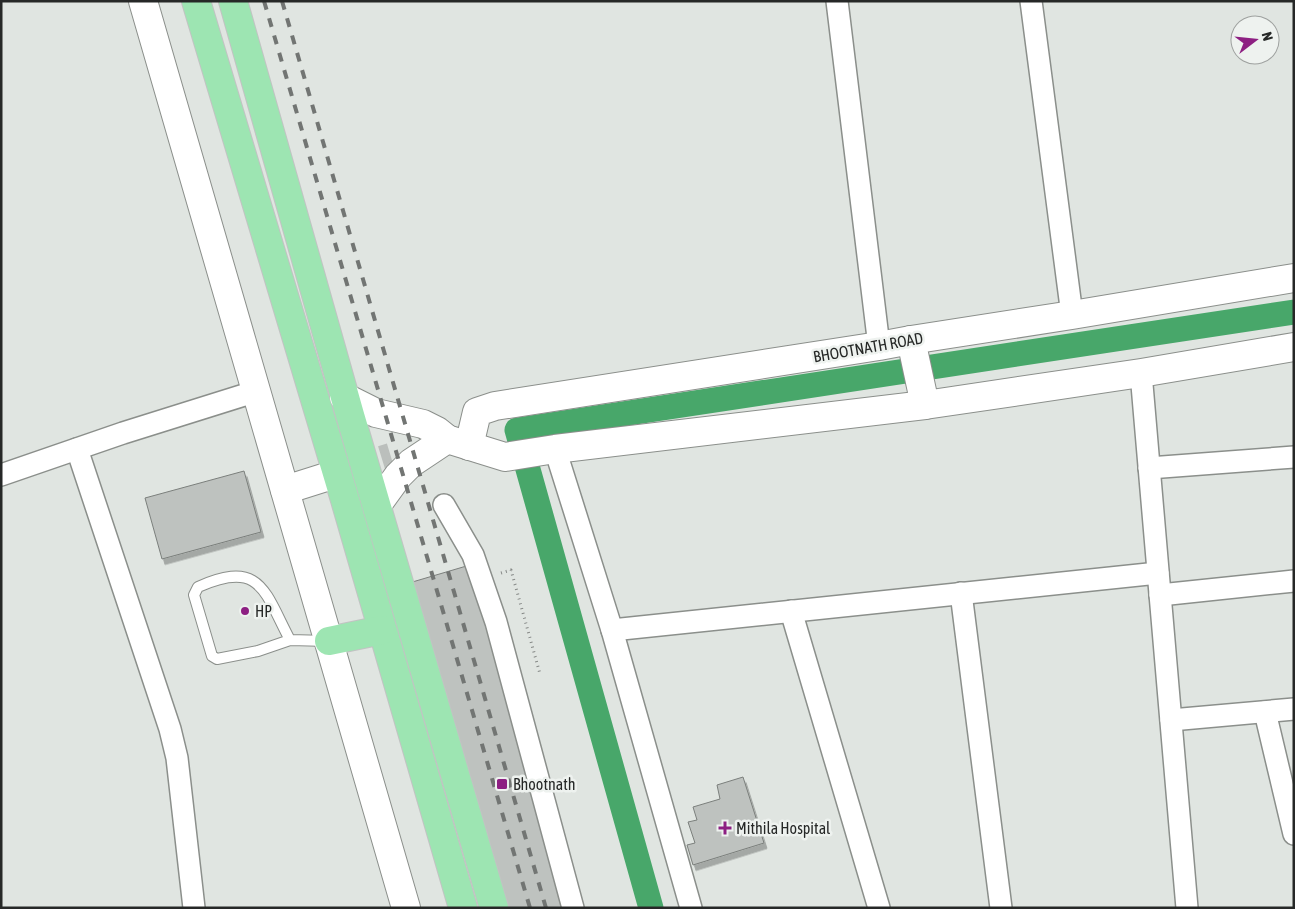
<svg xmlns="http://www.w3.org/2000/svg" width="1295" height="909" font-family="'Asap Condensed',sans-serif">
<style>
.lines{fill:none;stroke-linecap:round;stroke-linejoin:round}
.canal{stroke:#48a76a;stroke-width:25}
.building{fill:#bec2bf;stroke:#7b7f7c;filter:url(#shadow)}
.secondary-tunnel{stroke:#bbbfbc;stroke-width:28;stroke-dasharray:28 14;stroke-linecap:butt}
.lane-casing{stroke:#8b8f8b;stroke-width:12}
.street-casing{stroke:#8b8f8b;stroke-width:24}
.secondary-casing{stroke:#8b8f8b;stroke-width:30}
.highway-casing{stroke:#c2c3c3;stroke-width:30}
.path{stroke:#868987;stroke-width:3;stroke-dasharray:1 4;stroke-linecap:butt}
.lane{stroke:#fff;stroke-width:10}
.street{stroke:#fff;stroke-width:21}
.secondary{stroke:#fff;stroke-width:28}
.highway{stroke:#9de5b2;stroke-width:28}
.rail{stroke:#727573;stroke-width:4;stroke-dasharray:9 9;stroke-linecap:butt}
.poi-dot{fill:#8d1f82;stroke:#eef2ef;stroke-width:2}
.labels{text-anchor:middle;stroke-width:5;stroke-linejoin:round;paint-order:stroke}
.street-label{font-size:16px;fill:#262827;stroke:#eef2ef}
.poi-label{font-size:16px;fill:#262827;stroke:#eef2ef;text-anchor:start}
</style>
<defs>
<filter id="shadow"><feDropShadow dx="3" dy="5.5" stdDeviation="0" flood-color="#0004"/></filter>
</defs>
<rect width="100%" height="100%" fill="#e0e5e1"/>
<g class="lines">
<polyline class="canal" points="651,908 517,430 1294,312"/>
</g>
<g class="building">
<polygon points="244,471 261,532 162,559 145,498"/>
<polygon points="480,562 580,908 503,908 409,583"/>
<polygon points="743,777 764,843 693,865 687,845 695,843 688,822 697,820 693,807 720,799 717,785"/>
</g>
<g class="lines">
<polyline class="secondary-tunnel" points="342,472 391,457"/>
<g class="lane-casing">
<path id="lane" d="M290 640C264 591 261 559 198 587L194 595 212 656 217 659 258 651 290 640 328 641"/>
</g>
<g class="street-casing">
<g id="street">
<polyline points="837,1 879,346"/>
<polyline points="1031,1 1072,315"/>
<polyline points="1141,373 1187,908"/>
<polyline points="77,449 170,729 177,758 194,908"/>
<polyline points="555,449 612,630 691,908"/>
<polyline points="1149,468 1294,457"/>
<polyline points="1,475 123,433 257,391"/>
<polyline points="444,505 473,555 496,622 573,908"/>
<polyline points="961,593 1001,908"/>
<polyline points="1160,595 1294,581"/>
<polyline points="791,611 879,908"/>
<polyline points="612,630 1158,573"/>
<polyline points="1265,712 1294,834"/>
<polyline points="1171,720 1294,709"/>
</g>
</g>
<g class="secondary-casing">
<g id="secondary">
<polyline points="143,1 406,908"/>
<polyline points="911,340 925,405"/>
<polyline points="344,397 376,413 423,424 437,431 447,439 505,457 555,449 925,405 1141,373 1294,347"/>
<polyline points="469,446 477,412 495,406 879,346 911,340 1072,315 1294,278"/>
<polyline points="285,490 323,478"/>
<polyline points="377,505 398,476 411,463 447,439"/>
</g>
</g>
<g class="highway-casing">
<g id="highway">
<polyline points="196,1 345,500 463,908"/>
<polyline points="233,1 350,415 494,908"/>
<polyline points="329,641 382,630"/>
</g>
</g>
<polyline class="path" points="501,573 511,570 540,674"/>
<use href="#lane" class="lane"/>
<use href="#street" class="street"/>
<use href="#secondary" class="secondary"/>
<use href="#highway" class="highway"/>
<g class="rail">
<polyline points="264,1 530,908"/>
<polyline points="282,1 546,908"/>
</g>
</g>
<g class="poi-dot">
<circle cx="245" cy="611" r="5"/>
<rect x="496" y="778" width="12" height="12" rx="2.5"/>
<path d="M722.5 820.5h5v5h5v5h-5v5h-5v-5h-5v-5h5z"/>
</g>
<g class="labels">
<g class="street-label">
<text transform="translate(868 347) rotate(-10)" y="6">BHOOTNATH ROAD</text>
</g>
<g class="poi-label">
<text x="255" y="617">HP</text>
<text x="513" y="790">Bhootnath</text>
<text x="736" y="834">Mithila Hospital</text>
</g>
</g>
<rect width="1295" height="909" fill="none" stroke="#262827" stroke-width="5"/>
<g transform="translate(1255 40) rotate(74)"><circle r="24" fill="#eef2ef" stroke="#9ea19f"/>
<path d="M0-4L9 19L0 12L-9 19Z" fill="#8d1f82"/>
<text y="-8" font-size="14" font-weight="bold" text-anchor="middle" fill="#262827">N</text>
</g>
</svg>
